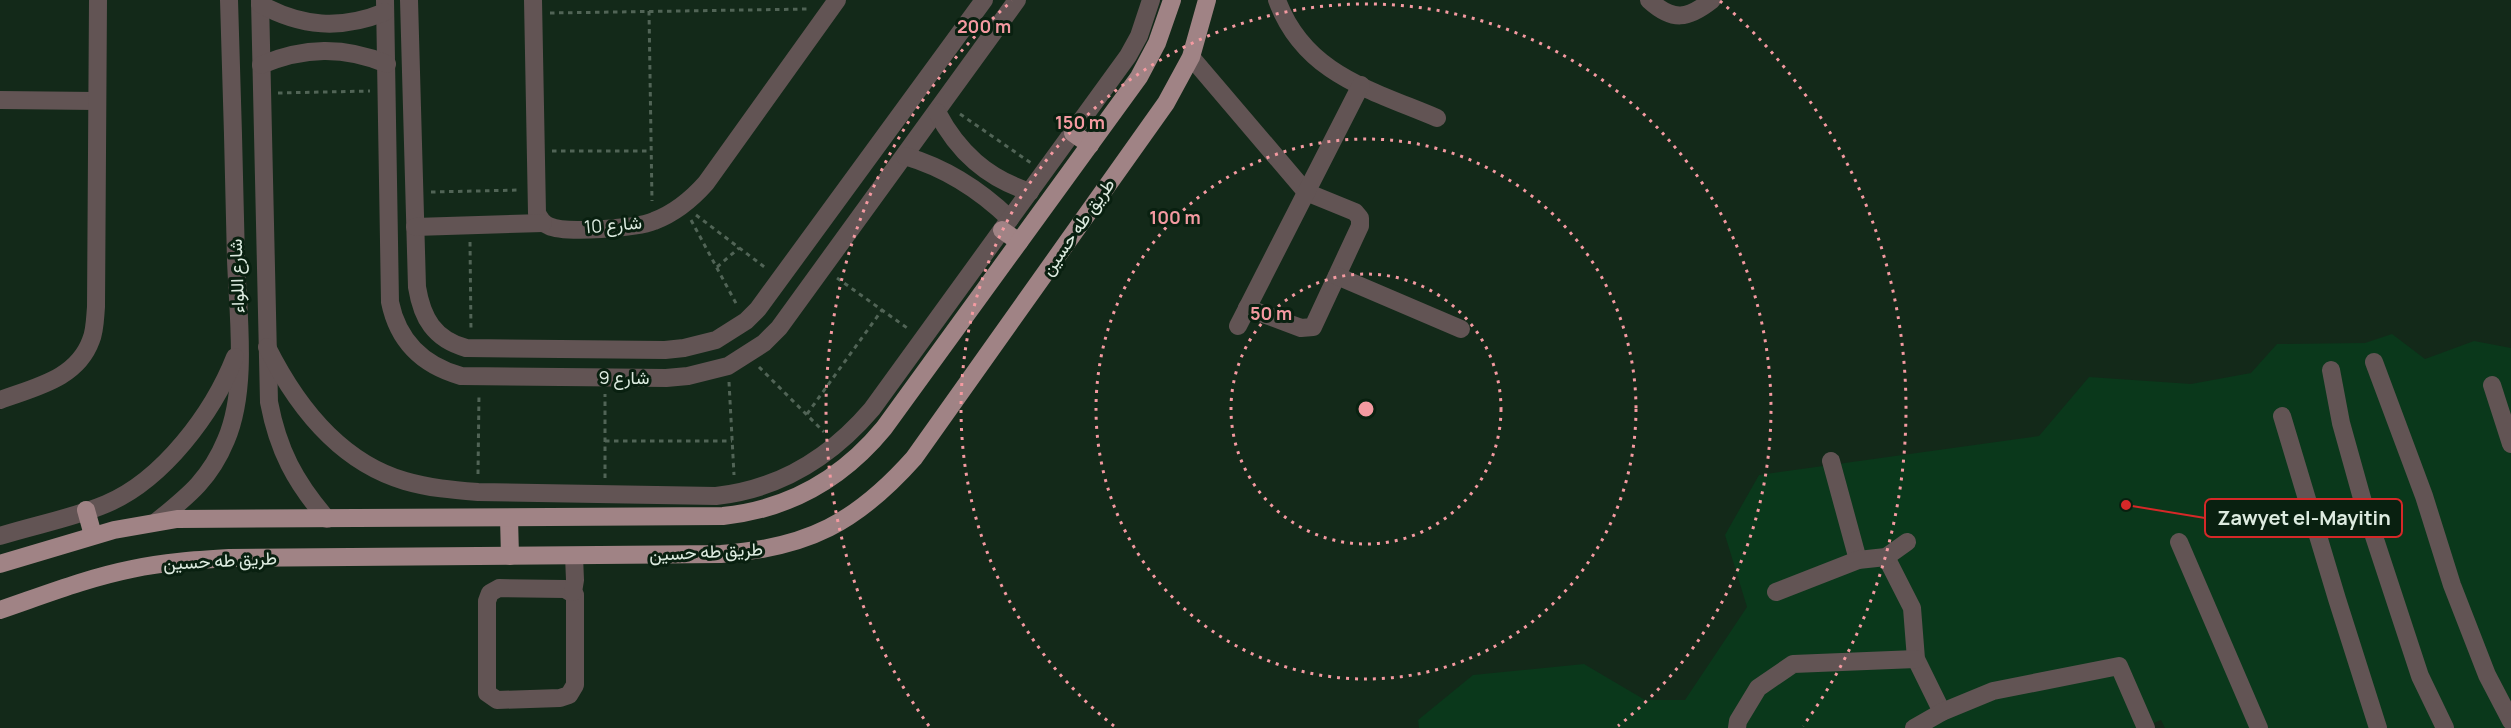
<svg xmlns="http://www.w3.org/2000/svg" width="2511" height="728" font-family="Manrope,Vazirmatn,sans-serif">
<style>
.green{fill:#0a381b}
.lines{fill:none;stroke-linecap:round;stroke-linejoin:round}
.path{stroke:#516456;stroke-width:3;stroke-dasharray:4.5 4.5;stroke-linecap:butt}
.minor{stroke:#625454;stroke-width:18}
.major{stroke:#a08385;stroke-width:18}
.ring{fill:none;stroke:#f49aa1;stroke-width:3;stroke-dasharray:3 6}
.labels{text-anchor:middle;stroke-width:6;stroke-linejoin:round;paint-order:stroke}
.street-label{font-size:18px;fill:#ddebe0;stroke:#092010}
.centre{fill:#f49aa1;stroke:#092010;stroke-width:3}
.ring-label{font-size:18px;text-anchor:middle;font-weight:bold;fill:#f49aa1;stroke:#092010;stroke-width:6;stroke-linejoin:round;paint-order:stroke}
.leader{fill:none;stroke:#d62828;stroke-width:2}
.callout-dot{fill:#d62828;stroke:#092010;stroke-width:2}
.callout{fill:#092010;stroke:#d62828;stroke-width:2}
.callout-label{font-size:20px;text-anchor:middle;font-weight:bold;fill:#ddebe0}
</style>
<rect width="100%" height="100%" fill="#132919"/>
<polygon class="green" points="2392,334 2425,359 2474,341 2511,348 2511,728 2165,728 2161,720 2142,728 1419,728 1418,720 1473,675 1584,664 1645,700 1685,700 1747,607 1725,535 1759,475 2039,436 2089,377 2191,384 2251,373 2277,344 2365,343"/>
<g class="lines">
<g class="path">
<polyline points="649,11 652,201"/>
<polyline points="550,13 810,9"/>
<polyline points="278,93 370,91"/>
<polyline points="960,114 1031,163"/>
<polyline points="552,151 651,151"/>
<polyline points="431,192 520,190"/>
<polyline points="696,215 767,269"/>
<polyline points="691,220 738,307"/>
<polyline points="470,242 471,332"/>
<polyline points="717,267 739,248"/>
<polyline points="837,278 910,330"/>
<polyline points="759,367 824,432"/>
<polyline points="729,382 734,475"/>
<polyline points="807,414 882,310"/>
<polyline points="605,441 732,441"/>
<polyline points="478,474 479,394"/>
<polyline points="605,478 605,394"/>
</g>
<g class="minor">
<path d="M260 0 269 402C278 450 295 482 327 519"/>
<path d="M385 0 390 302C398 341 422 365 461 376L666 378 688 376 728 366 764 343 779 328 1017 0"/>
<path d="M409 0 417 287C422 318 434 339 466 348L665 350 684 348 716 340 746 321 758 309 984 0"/>
<path d="M533 0 537 213C540 219 543 224 549 226 565 234 637 228 654 221 675 213 691 200 706 183L837 0"/>
<path d="M1277 0C1304 74 1371 90 1437 118"/>
<path d="M1649 0C1673 22 1688 19 1712 0"/>
<path d="M260 4C301 27 341 30 385 12"/>
<polyline points="1191,57 1306,192 1355,212 1360,218 1360,226 1313,327 1301,328 1247,308"/>
<path d="M261 65C304 47 344 46 387 64"/>
<polyline points="0,100 97,101"/>
<path d="M937 112C958 152 987 178 1030 192"/>
<path d="M905 156C946 168 979 189 1010 219"/>
<polyline points="415,227 543,223"/>
<polyline points="1337,276 1461,329"/>
<polyline points="1238,326 1361,85"/>
<path d="M267 347C296 405 340 462 405 481 429 488 453 490 478 492L716 496C780 489 831 457 872 409L1128 56 1139 36 1151 0"/>
<polyline points="2374,362 2424,496 2452,585 2487,675 2511,721"/>
<polyline points="2331,370 2341,423 2365,509 2420,676 2445,728"/>
<polyline points="2492,385 2511,444"/>
<path d="M0 400C35 387 77 379 91 340 95 331 95 318 96 307L98 0"/>
<polyline points="2282,416 2337,599 2378,728"/>
<polyline points="1831,461 1858,560"/>
<path d="M156 522C188 496 210 479 226 440 248 389 238 315 236 260 234 173 232 87 229 0"/>
<path d="M0 536C35 525 73 518 106 504 163 480 213 413 235 357"/>
<polyline points="2179,542 2259,728"/>
<polyline points="1886,557 1912,608 1916,659 1942,712"/>
<polygon points="499,588 565,589 575,595 575,685 569,695 560,698 497,700 487,693 487,601 490,593"/>
<polyline points="573,592 575,580 574,556"/>
<polyline points="1776,592 1858,560 1886,557 1907,542"/>
<polyline points="1737,728 1738,721 1758,688 1793,664 1916,659"/>
<polyline points="1914,728 1942,712 1993,691 2119,666 2146,728"/>
</g>
<g class="major">
<polyline points="1073,133 1090,145"/>
<polyline points="1002,230 1019,242"/>
<polyline points="86,510 93,535"/>
<polyline points="509,518 510,556"/>
<path d="M0 564 114 530 177 519 723 516C790 509 842 479 884 428L1139 77 1157 43 1172 0"/>
<path d="M0 610C44 595 87 578 132 569 164 562 196 560 229 558L721 554C808 548 857 522 914 458L1166 103 1191 57 1207 0"/>
</g>
</g>
<g class="ring">
<circle cx="1366" cy="409" r="135"/>
<circle cx="1366" cy="409" r="270"/>
<path d="M1114 726A405 405 0 1 1 1618 726"/>
<path d="M929 726A540 540 0 0 1 1012 1M1720 1A540 540 0 0 1 1803 726"/>
</g>
<g class="labels">
<g class="street-label">
<text transform="translate(613 225) rotate(-5)" y="6">شارع 10</text>
<text transform="translate(1078 227) rotate(-55)" y="6">طريق طه حسين</text>
<text transform="translate(237 276) rotate(-92)" y="6">شارع اللواء</text>
<text x="624" y="384">شارع 9</text>
<text transform="translate(706 552) rotate(-3)" y="6">طريق طه حسين</text>
<text transform="translate(220 561) rotate(-3)" y="6">طريق طه حسين</text>
</g>
</g>
<circle cx="1366" cy="409" r="9" class="centre"/>
<g class="ring-label">
<text x="984" y="33">200 m</text>
<text x="1080" y="129">150 m</text>
<text x="1175" y="224">100 m</text>
<text x="1271" y="320">50 m</text>
</g>
<path class="leader" d="M2126 505L2205 518"/>
<circle class="callout-dot" cx="2126" cy="505" r="6"/>
<rect class="callout" x="2205" y="499" width="197" height="38" rx="6"/>
<g class="callout-label">
<text x="2304" y="525">Zawyet el-Mayitin</text>
</g>
</svg>
